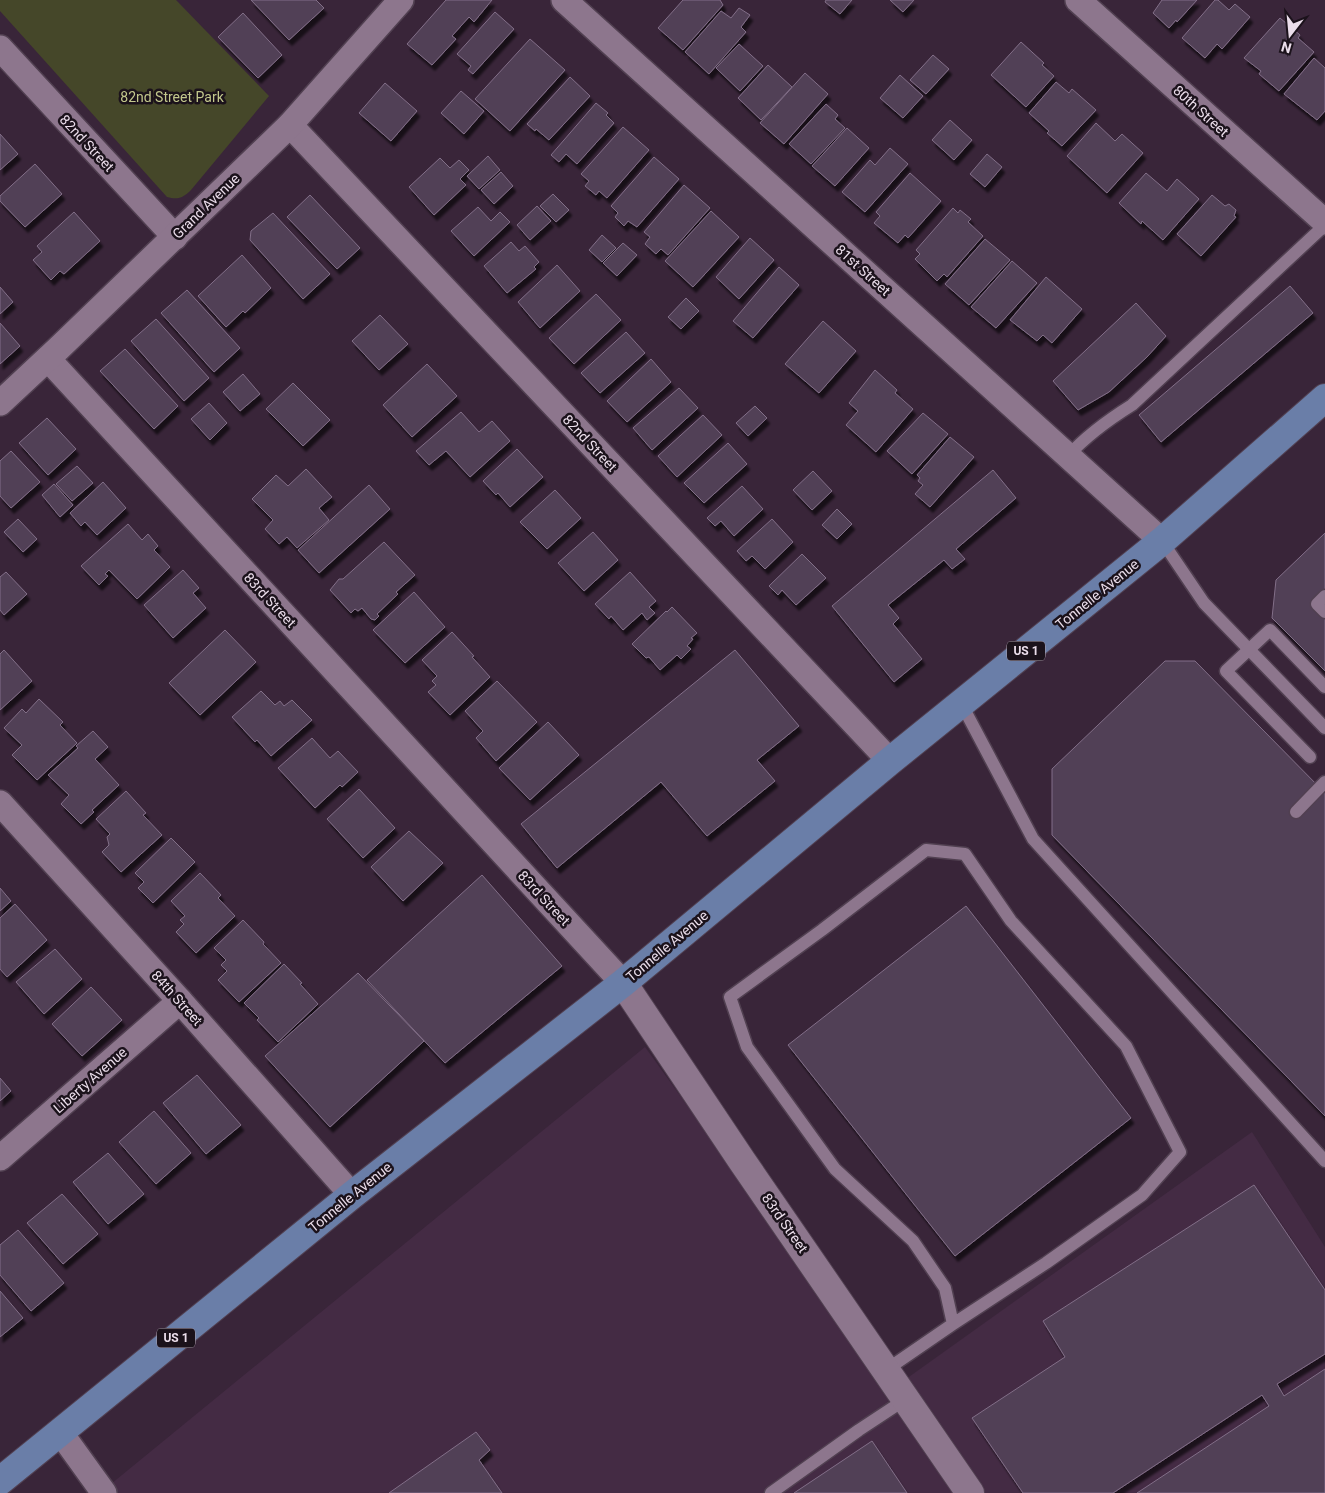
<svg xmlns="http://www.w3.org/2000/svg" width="1325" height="1493" font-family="Roboto,sans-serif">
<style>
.built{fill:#442b44}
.green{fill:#454729}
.building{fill:#513f56;stroke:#826f88;filter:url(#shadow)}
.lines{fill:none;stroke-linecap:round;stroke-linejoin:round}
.service-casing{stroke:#514051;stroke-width:15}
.minor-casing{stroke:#514051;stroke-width:28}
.tertiary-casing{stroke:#514051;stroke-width:30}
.primary-casing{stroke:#514051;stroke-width:30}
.service{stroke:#8d768d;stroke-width:12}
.minor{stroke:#8d768d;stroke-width:25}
.tertiary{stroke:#8d768d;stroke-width:28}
.primary{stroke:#6a7ea8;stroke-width:28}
.labels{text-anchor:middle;stroke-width:5;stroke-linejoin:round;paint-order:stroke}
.shield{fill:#1b121b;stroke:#ada1ad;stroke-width:1}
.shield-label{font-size:12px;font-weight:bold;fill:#ebdeeb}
.park-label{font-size:14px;fill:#c3c88d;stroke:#1b121b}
.street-label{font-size:14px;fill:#ebdeeb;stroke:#1b121b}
</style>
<defs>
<filter id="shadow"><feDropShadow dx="3" dy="5.5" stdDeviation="1" flood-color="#0009"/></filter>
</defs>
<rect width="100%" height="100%" fill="#392539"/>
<polygon class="built" points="645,1047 892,1389 1252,1132 1325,1247 1325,1493 100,1493"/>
<path class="green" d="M0 0H176L269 96 191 190C183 198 178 200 167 197L0 11Z"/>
<g class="building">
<polygon points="251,0 316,0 324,8 289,40"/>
<polygon points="446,0 492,0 474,22 469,17 452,36 456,39 432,65 407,44"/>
<polygon points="683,0 720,0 723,5 683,50 658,28"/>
<polygon points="826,0 852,0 840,14 825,2"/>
<polygon points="890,0 914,0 903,12"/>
<polygon points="1162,0 1197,0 1177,22 1176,20 1169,28 1153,13"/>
<polygon points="1215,0 1218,0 1229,10 1235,4 1250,17 1222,49 1217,44 1205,58 1182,38"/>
<polygon points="739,8 750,15 741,27 746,32 709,74 685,52 721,11 731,18"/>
<polygon points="495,12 514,29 473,74 468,70 471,66 457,54"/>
<polygon points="243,13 282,55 258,78 218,37"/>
<polygon points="1280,18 1300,35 1298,38 1314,52 1279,91 1259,74 1261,71 1244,58"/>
<polygon points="530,39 565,70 510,131 475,99"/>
<polygon points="1021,42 1044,63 1042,65 1054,76 1026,107 991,75"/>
<polygon points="739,44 763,66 740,91 716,68"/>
<polygon points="933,55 949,69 926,94 910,80"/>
<polygon points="1314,58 1325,68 1325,111 1317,120 1284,94"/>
<polygon points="768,65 792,87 761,120 738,98"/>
<polygon points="805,73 828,94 784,144 760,123"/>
<polygon points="900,75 923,96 903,118 880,98"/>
<polygon points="570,77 590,96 549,140 536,129 535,131 527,124"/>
<polygon points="1056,82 1069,93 1072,89 1096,110 1062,146 1047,133 1049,131 1029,113"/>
<polygon points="385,83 417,111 391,141 359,113"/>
<polygon points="461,91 484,111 464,134 441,113"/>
<polygon points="596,103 608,113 606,115 614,123 577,164 566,154 559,162 551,155"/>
<polygon points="826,104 838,115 835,119 845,128 811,164 789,144"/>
<polygon points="950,120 972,140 954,160 932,140"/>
<polygon points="1096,123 1115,141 1122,134 1143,153 1107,193 1067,156"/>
<polygon points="623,127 649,150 607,198 599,191 596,195 585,186 589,181 581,174"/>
<polygon points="847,128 869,148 835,186 812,166"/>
<polygon points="0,134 18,154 0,170"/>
<polygon points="890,148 908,164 865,212 842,192 870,160 875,165"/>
<polygon points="987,154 1002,167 985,187 970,174"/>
<polygon points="488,156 500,170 479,189 467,176"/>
<polygon points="654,157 679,179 637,227 628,221 624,226 615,217 618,213 611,206"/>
<polygon points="440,158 450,168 459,160 469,170 460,179 466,185 434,215 409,187"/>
<polygon points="35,164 62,194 25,227 0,201 0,196"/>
<polygon points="501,172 513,186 494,204 481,190"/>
<polygon points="910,173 941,201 908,238 905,235 898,243 874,223 880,216 876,212"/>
<polygon points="1146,173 1167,191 1177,179 1199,199 1163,240 1142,221 1141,224 1119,203"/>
<polygon points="684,185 710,208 668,255 661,249 656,254 645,244 650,237 644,232"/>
<polygon points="553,194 569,210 556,222 540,206"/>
<polygon points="310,195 360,248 337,269 287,217"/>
<polygon points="1212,195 1225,206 1229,204 1236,210 1234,216 1236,217 1201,256 1177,234"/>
<polygon points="537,206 551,221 530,240 517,225"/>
<polygon points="478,207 491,221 500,212 510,222 474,256 451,231"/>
<polygon points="953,208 958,213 960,210 971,219 968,222 983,236 947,277 944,274 937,281 915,259 920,254 916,250"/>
<polygon points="711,211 739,237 693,287 665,261"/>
<polygon points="74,212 100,241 64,274 60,271 51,280 33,260 42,252 37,246"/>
<polygon points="273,213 330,274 303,299 250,240 251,231"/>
<polygon points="602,235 616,248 602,262 589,250"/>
<polygon points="750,238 774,260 739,299 716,277"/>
<polygon points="985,239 1010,260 969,305 945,284"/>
<polygon points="511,242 519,251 525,246 539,262 534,267 536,269 507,293 484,266"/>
<polygon points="623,243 637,255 617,276 603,263"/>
<polygon points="242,255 271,288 245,313 243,311 226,327 198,296"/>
<polygon points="1012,261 1037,283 996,328 971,307"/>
<polygon points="557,265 580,291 540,328 518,302"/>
<polygon points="779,267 799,285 753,338 733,321"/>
<polygon points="1046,277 1082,309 1052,343 1043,335 1037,341 1010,320"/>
<polygon points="1290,286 1313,313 1161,442 1139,415"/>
<polygon points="0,287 13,302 0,314"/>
<polygon points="187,290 240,348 214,372 161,313"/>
<polygon points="596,294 621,320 574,364 549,338"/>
<polygon points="686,298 699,311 681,329 668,317"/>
<polygon points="1136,303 1166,336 1147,357 1109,392 1078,410 1053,381"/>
<polygon points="380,315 408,344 379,370 352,341"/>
<polygon points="156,319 209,378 184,401 131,341"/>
<polygon points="823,321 856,351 819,393 785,364"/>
<polygon points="0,323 20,346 0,364"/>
<polygon points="626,332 645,353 600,393 581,373"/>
<polygon points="125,349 178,406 154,429 100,371"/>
<polygon points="651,359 671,382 627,422 607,401"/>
<polygon points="427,364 457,396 412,437 383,405"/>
<polygon points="875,370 897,390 895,393 913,409 876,452 846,425 858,411 849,403"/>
<polygon points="243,374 260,394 240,411 223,392"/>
<polygon points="293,383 330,420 303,446 266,409"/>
<polygon points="679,388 698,408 652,450 633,428"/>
<polygon points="209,403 227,423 210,440 191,419"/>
<polygon points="755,406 767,418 748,436 736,423"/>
<polygon points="461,412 479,432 492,421 510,441 470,477 446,451 429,465 416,451"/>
<polygon points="923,413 948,434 912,474 887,451"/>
<polygon points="703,415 722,435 677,477 658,456"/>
<polygon points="47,418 76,449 48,475 19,443"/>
<polygon points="950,437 974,457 930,507 915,494 923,485 918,481 920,478 917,475"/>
<polygon points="728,443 747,464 704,503 684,483"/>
<polygon points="517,449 543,477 510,507 498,493 496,495 483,481"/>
<polygon points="11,451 40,482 11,508 0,496 0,461"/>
<polygon points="77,466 93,483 72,501 56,484"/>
<polygon points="306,469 332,497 319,508 329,520 297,548 287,537 279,544 265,529 273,520 252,499 276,475 288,486"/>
<polygon points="993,470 1016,498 956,549 965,559 952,569 944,560 888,605 899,618 893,624 922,659 894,682 832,606"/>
<polygon points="813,471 832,491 812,510 793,490"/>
<polygon points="103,482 126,508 97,535 85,522 81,526 70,513"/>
<polygon points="54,484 73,505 60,517 42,495"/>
<polygon points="369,485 390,509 319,573 298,550"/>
<polygon points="742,486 763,509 734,536 721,521 715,526 707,518"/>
<polygon points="555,490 581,518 547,549 520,522"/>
<polygon points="837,509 852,524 837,539 822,525"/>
<polygon points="18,519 37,539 23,552 4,532"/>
<polygon points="772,519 793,542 765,569 752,556 746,561 737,551"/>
<polygon points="128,524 142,540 148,534 158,546 154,550 170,567 137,599 109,570 105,574 108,576 99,585 81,566"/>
<polygon points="593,532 618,560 584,591 558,563"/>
<polygon points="1325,533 1325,671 1272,618 1276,580"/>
<polygon points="384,542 415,575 396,592 398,594 377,614 379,616 375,620 371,619 362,608 358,611 355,609 351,613 330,590 339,579 343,579"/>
<polygon points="802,554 826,578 796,605 782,590 778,595 769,586"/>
<polygon points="183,570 199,588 193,593 206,608 173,638 144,605"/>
<polygon points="6,572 27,594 4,615 0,610 0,577"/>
<polygon points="630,572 656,601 649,607 655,613 647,620 642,613 623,630 611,616 609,619 595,604"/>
<polygon points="414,592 445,627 405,663 373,630"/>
<polygon points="672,607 697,633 691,638 693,639 687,646 691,649 681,659 677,655 660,670 649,657 646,658 632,644 666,611 667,612"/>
<polygon points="225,630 256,662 200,715 169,683"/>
<polygon points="452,632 474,656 472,657 490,677 450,715 428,692 436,685 432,681 437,676 422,660"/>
<polygon points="4,650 32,681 0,710 0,654"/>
<polygon points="735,650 799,726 757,760 775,781 707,836 661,782 557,868 521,824"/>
<polygon points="1165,661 1195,661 1325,793 1325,1116 1052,835 1052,769"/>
<polygon points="497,681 537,722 496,761 476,738 483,731 465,711"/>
<polygon points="261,691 275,705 280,701 284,706 292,700 312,720 271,756 257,740 255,742 232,717"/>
<polygon points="39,699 63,722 60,725 77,743 37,780 12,755 22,745 4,728 22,709 26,713"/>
<polygon points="548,722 579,755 530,800 499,768"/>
<polygon points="93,731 108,747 95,759 119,785 92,810 94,812 81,824 61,804 69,795 48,775 78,748 76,746"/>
<polygon points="312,738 330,758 338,751 358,772 342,787 340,785 315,808 278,768"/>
<polygon points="359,789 395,828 363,858 327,819"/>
<polygon points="126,791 146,813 143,815 162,835 121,872 102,852 109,845 107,837 110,834 96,819"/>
<polygon points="409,831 443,863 403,901 371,867"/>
<polygon points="171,838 195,862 153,903 138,888 144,882 135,873"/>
<polygon points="200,873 221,895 218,898 235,916 196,953 176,932 184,924 180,920 185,916 171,901"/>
<polygon points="482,875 562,966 445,1063 367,980"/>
<polygon points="0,888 11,901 0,911"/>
<polygon points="15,904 47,940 7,977 0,969 0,918"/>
<polygon points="966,906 1131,1118 955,1256 788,1045"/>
<polygon points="243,920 264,942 263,944 281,963 239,1002 218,980 227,971 221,965 226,960 214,948"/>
<polygon points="55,949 82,979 44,1014 16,982"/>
<polygon points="284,964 302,983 300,984 318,1004 278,1042 257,1020 259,1018 244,1003"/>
<polygon points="358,973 424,1041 330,1127 265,1056"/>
<polygon points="91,987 122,1020 82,1056 52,1024"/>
<polygon points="197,1075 241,1125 206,1154 163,1103"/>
<polygon points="0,1078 11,1091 0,1101"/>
<polygon points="154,1111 191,1153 156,1184 119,1142"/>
<polygon points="108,1153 144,1194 108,1224 73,1182"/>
<polygon points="1254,1185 1325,1290 1325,1354 1277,1384 1284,1396 1325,1369 1325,1493 1137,1493 1269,1406 1262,1395 1113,1493 1023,1493 972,1418 1065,1357 1043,1321"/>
<polygon points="62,1194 98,1234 63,1264 27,1223"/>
<polygon points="18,1230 64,1283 31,1311 0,1275 0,1245"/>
<polygon points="0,1291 23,1318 0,1337"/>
<polygon points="476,1432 490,1450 479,1460 502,1493 389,1493"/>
<polygon points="872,1441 907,1493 794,1493"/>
</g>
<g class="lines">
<g class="service-casing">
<g id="service">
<path d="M1068 456C1087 435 1108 420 1132 405L1325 225"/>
<polyline points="1162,541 1204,603 1325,728"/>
<polyline points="1325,596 1317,604 1325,612"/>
<polyline points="961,703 1033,839 1325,1161"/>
<polyline points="1310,757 1226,671 1270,630 1325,687"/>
<polyline points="1296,812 1325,782"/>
<polyline points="886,1370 953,1324 1046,1263 1142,1195 1180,1152 1126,1046 1011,921 965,854 926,850 822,930 730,997 747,1047 835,1169 913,1241 945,1288 953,1324"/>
<polyline points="771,1493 859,1430 906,1399"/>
</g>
</g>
<g class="minor-casing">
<g id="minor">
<polyline points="564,0 1162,541"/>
<polyline points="1078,0 1325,222"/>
<polyline points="0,48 175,237"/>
<polyline points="290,125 890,761"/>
<polyline points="48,359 623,983"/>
<polyline points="0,403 59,348 290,125 401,0"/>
<polyline points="0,803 180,1001 352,1195"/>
<polyline points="0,1158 180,1001"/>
<polyline points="60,1432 104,1493"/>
</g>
</g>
<g class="tertiary-casing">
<polyline id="tertiary" points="623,983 742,1161 970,1493"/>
</g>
<g class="primary-casing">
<polyline id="primary" points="0,1481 352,1195 623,983 890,761 1162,541 1325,398"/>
</g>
<use href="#service" class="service"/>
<use href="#minor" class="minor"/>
<use href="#tertiary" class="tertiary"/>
<use href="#primary" class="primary"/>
</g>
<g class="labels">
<g class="shield">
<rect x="1007" y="641.5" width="38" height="19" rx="4"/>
<rect x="157" y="1328.5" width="38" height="19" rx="4"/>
</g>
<g class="shield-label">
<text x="1026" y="655">US 1</text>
<text x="176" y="1342">US 1</text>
</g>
<g class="park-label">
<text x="172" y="102">82nd Street Park</text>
</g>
<g class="street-label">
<text transform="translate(1201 111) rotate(42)" y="5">80th Street</text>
<text transform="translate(87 143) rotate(47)" y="5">82nd Street</text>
<text transform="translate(206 206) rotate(-44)" y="5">Grand Avenue</text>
<text transform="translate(863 270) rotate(42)" y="5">81st Street</text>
<text transform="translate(590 443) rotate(47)" y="5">82nd Street</text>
<text transform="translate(1097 594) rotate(-39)" y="5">Tonnelle Avenue</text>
<text transform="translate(270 600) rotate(47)" y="5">83rd Street</text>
<text transform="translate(544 898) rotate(47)" y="5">83rd Street</text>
<text transform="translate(667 946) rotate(-40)" y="5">Tonnelle Avenue</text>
<text transform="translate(177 998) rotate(48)" y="5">84th Street</text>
<text transform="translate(90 1080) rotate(-41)" y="5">Liberty Avenue</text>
<text transform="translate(350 1197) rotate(-39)" y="5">Tonnelle Avenue</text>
<text transform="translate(785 1223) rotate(55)" y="5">83rd Street</text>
</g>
</g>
<g transform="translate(1290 35) rotate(196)" stroke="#1b121b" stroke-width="4" paint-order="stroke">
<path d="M0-4L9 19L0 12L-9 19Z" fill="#ebdeeb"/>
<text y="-8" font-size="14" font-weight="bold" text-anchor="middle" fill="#ebdeeb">N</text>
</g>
</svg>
